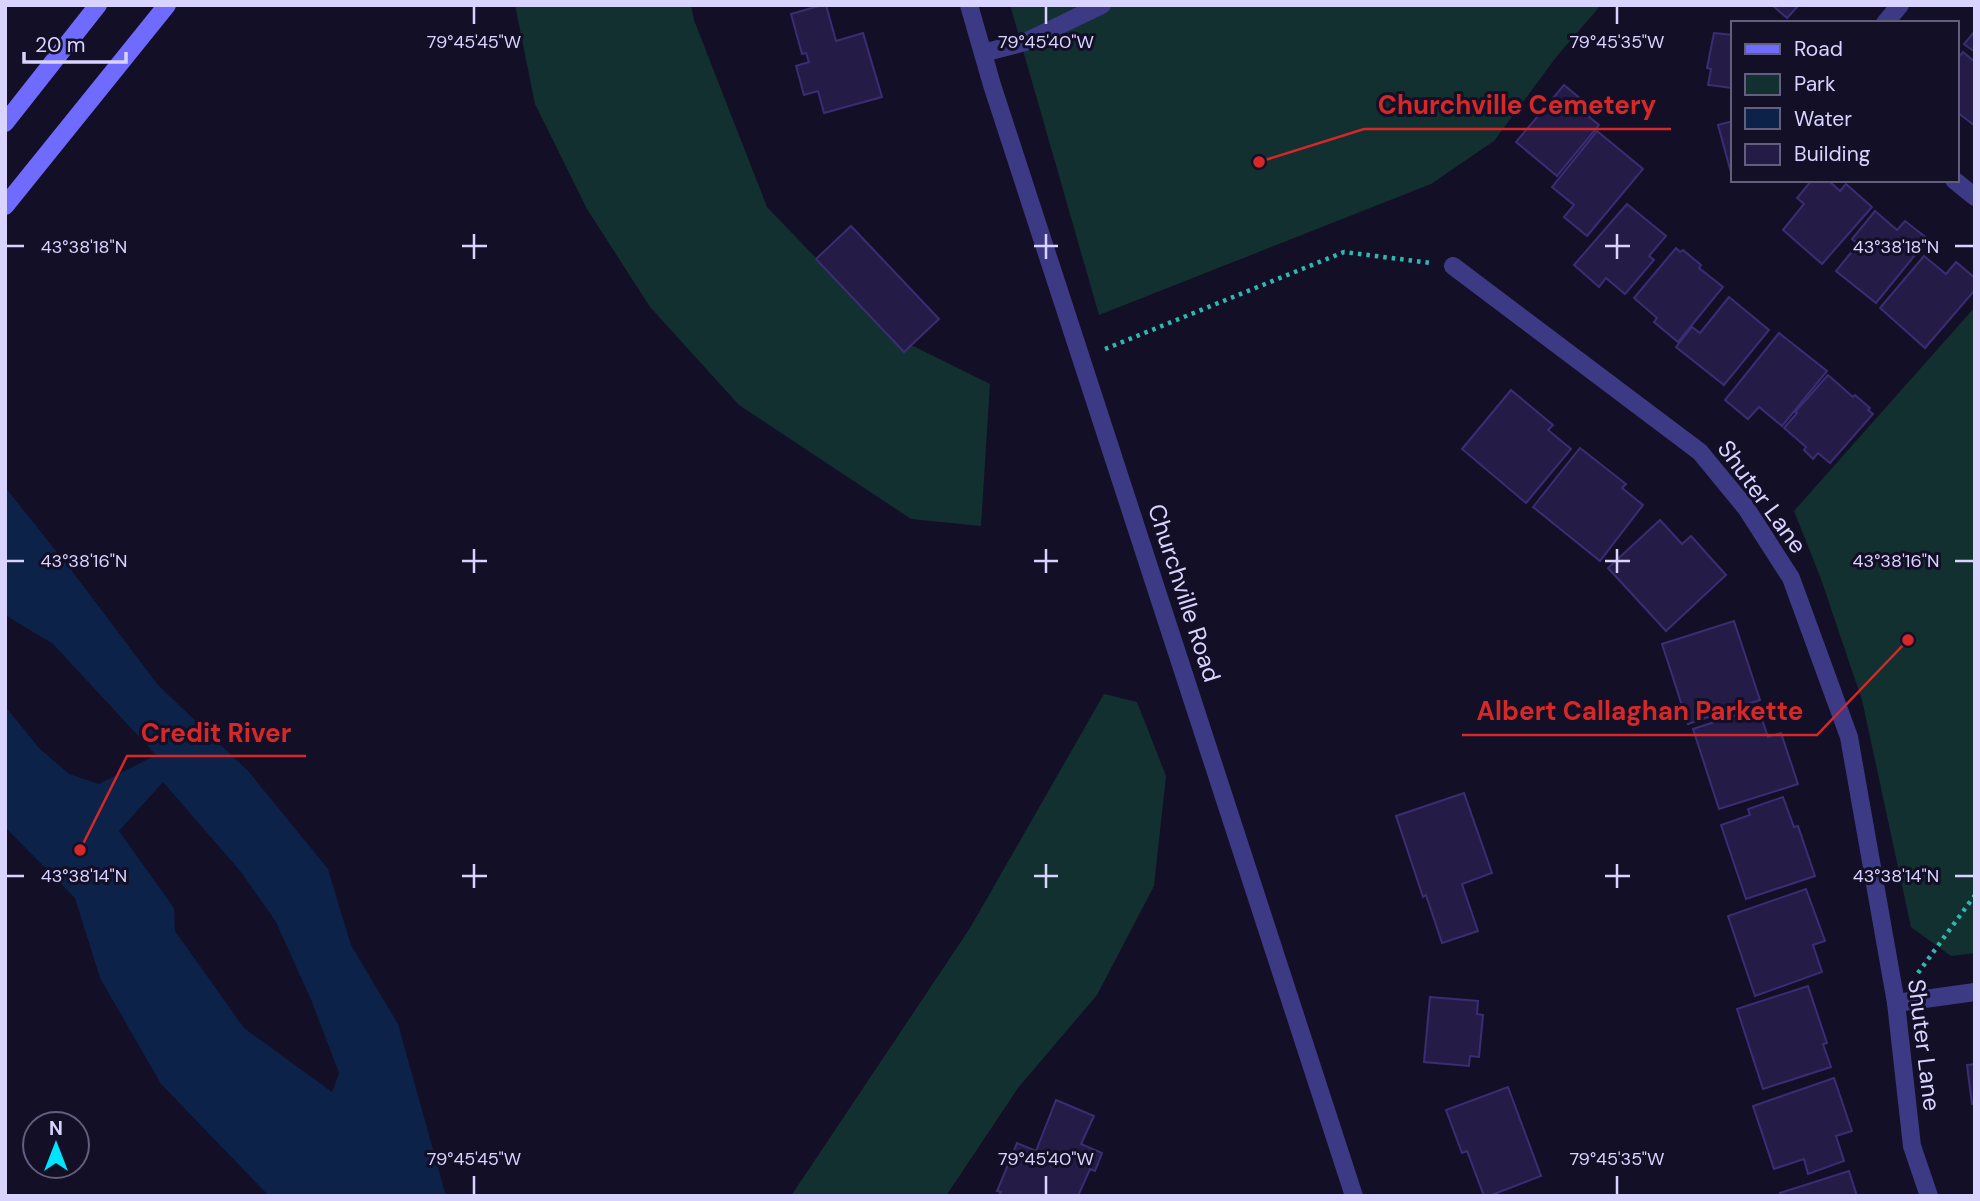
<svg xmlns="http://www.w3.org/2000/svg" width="1980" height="1201" font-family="'DM Sans',sans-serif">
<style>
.green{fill:#12302f}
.water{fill:#0c2248;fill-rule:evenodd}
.building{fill:#241b47;stroke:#3b2d73;stroke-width:2}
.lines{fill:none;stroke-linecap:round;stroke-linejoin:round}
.path{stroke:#2fb8b0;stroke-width:4.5;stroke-dasharray:3.5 5;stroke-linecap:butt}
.service{stroke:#3d3a85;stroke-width:18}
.minor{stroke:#3d3a85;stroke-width:18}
.tertiary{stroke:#3d3a85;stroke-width:18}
.secondary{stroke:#6f6bff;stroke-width:18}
.ticks{fill:none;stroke:#d9d4ff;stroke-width:2.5}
.labels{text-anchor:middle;stroke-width:6;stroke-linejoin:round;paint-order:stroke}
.street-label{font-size:24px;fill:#d9d4ff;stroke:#130f26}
.ticks-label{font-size:18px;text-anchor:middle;fill:#d9d4ff;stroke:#130f26;stroke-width:6;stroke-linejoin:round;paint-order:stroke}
.leader{fill:none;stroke:#d62828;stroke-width:2.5}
.callout-dot{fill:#d62828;stroke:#130f26;stroke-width:2.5}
.callout-label{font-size:26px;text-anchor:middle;font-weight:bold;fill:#d62828;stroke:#130f26;stroke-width:6;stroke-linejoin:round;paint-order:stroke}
</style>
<rect width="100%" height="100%" fill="#130f26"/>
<g class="green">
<polygon points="515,5 691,5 694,20 767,207 889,334 990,384 981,526 911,519 739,405 650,307 587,209 535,104"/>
<polygon points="1010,5 1601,5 1557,56 1494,141 1431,184 1099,315"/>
<polygon points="1975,307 1975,953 1951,956 1911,927 1862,700 1821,579 1794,511"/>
<polygon points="1104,694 1137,702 1166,776 1154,886 1097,995 1018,1088 946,1196 791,1196 970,928"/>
</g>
<path class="water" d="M5 487 72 571 158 685 249 772 328 869 351 945 398 1024 446 1196H269L161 1084 100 978 75 898 5 827V706L39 748 69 774 99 784 156 755 53 644 5 615ZM163 782 241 872 276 922 312 1002 339 1073 332 1092 244 1028 175 931 174 908 119 831Z"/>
<g class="building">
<polygon points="822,5 826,5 836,41 863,33 882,97 824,113 818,91 804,95 796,66 809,62 806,53 802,54 791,14"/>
<polygon points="1772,5 1799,5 1787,18"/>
<polygon points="1975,31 1975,52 1964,44"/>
<polygon points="1714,33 1733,35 1733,88 1708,85 1711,69 1707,68"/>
<polygon points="1963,52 1975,62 1975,126 1957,112 1957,59"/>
<polygon points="1564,85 1594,110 1588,116 1599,125 1557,176 1516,142"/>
<polygon points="1733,121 1733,180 1718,125"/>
<polygon points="1597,131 1643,169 1587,236 1564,217 1574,205 1552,187"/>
<polygon points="1812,180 1828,180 1840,191 1846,184 1872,207 1822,264 1783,230 1804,204 1797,198"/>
<polygon points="1627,204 1666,236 1649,256 1654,260 1625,294 1606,278 1599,287 1574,265"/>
<polygon points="1875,211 1897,230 1905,221 1928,239 1876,303 1836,271 1858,244 1852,239"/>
<polygon points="851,226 939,319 904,352 816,259"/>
<polygon points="1676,248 1680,252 1683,250 1701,265 1699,268 1723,287 1678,342 1654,322 1657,318 1634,298"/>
<polygon points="1924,256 1946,274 1956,262 1975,278 1975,290 1925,348 1880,308"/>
<polygon points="1729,297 1769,330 1724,385 1676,347 1692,327 1700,333"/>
<polygon points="1779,333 1827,371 1782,426 1759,407 1748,419 1725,400"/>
<polygon points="1828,375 1853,397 1855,395 1870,408 1868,410 1873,414 1830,463 1818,453 1813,459 1804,450 1806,447 1784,428 1797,413 1795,412"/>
<polygon points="1511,390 1553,425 1548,430 1571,449 1526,503 1462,449"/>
<polygon points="1580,448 1626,484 1622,488 1643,505 1600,561 1533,507"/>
<polygon points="1660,520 1682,544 1691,536 1726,575 1666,631 1608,568"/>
<polygon points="1734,621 1760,700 1688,724 1662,644"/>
<polygon points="1758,708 1768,737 1781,733 1798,784 1719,809 1693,729"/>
<polygon points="1464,793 1492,873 1462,884 1478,931 1442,943 1426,895 1423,897 1396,816"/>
<polygon points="1783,797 1794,827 1798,826 1815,876 1746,899 1721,825 1750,815 1748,809"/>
<polygon points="1806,889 1825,941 1813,945 1822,972 1755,996 1728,916"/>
<polygon points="1808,986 1827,1043 1823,1044 1831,1067 1763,1089 1737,1009"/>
<polygon points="1430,997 1478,1001 1477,1014 1483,1015 1479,1057 1470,1056 1469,1066 1424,1062"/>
<polygon points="1975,1064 1975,1103 1972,1104 1967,1065"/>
<polygon points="1834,1078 1852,1131 1836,1136 1844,1161 1808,1174 1804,1159 1774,1169 1753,1106"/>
<polygon points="1508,1087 1541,1176 1489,1196 1484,1196 1467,1151 1462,1153 1446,1110"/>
<polygon points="1056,1100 1094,1116 1081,1144 1102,1153 1095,1171 1090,1169 1078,1196 999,1196 1001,1192 997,1191 1017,1143 1036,1151"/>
<polygon points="1849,1171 1857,1196 1781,1196 1780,1193"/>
</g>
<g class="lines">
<g class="path">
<polyline points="1105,349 1344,252 1431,263"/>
<polyline points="1918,973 1975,895"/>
</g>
<polyline class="service" points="983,53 1025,42 1102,5"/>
<g class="minor">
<polyline points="1885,23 1900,5"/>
<polyline points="1954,180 1975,197"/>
<polyline points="1453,266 1700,452 1746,508 1791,578 1849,737 1896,1003 1912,1146 1929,1196"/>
<polyline points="1896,1003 1975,992"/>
</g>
<polyline class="tertiary" points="969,5 992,85 1354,1196"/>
<g class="secondary">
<polyline points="5,123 98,5"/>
<polyline points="5,206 167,5"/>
</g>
</g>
<path class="ticks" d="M474 7V24M1046 7V24M1617 7V24M474 234V259M1046 234V259M1617 234V259M7 246H24M462 246H487M1034 246H1058M1605 246H1630M1955 246H1973M474 549V573M1046 549V573M1617 549V573M7 561H24M462 561H487M1034 561H1058M1605 561H1630M1955 561H1973M474 864V888M1046 864V888M1617 864V888M7 876H24M462 876H487M1034 876H1058M1605 876H1630M1955 876H1973M474 1176V1194M1046 1176V1194M1617 1176V1194"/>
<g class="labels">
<g class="street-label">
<text transform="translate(1762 497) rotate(54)" y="8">Shuter Lane</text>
<text transform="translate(1184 593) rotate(72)" y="8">Churchville Road</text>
<text transform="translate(1924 1045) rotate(83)" y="8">Shuter Lane</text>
</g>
</g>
<g class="ticks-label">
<text x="474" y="48">79°45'45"W</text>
<text x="1046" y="48">79°45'40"W</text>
<text x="1617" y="48">79°45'35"W</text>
<text x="84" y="253">43°38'18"N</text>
<text x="1896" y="253">43°38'18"N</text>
<text x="84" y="567">43°38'16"N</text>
<text x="1896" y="567">43°38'16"N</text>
<text x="84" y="882">43°38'14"N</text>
<text x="1896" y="882">43°38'14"N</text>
<text x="474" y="1165">79°45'45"W</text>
<text x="1046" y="1165">79°45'40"W</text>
<text x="1617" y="1165">79°45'35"W</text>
</g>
<path class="leader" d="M1259 162L1364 129H1671M1908 640L1817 735H1462M80 850L127 756H306"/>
<g class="callout-dot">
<circle cx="1259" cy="162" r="7"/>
<circle cx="1908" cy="640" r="7"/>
<circle cx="80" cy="850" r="7"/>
</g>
<g class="callout-label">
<text x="1517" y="114">Churchville Cemetery</text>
<text x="1640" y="720">Albert Callaghan Parkette</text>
<text x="216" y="742">Credit River</text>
</g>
<rect width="1980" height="1201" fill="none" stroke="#d9d4ff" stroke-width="14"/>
<rect x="1731" y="21" width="228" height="161" fill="#130f26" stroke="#625e7d" stroke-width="2"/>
<rect x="1745" y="44" width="35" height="10" fill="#6f6bff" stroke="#625e7d" stroke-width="2"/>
<text x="1794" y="56" font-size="21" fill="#d9d4ff">Road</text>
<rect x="1745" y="74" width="35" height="21" fill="#12302f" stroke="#625e7d" stroke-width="2"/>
<text x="1794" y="91" font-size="21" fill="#d9d4ff">Park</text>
<rect x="1745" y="108" width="35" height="21" fill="#0c2248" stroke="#625e7d" stroke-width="2"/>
<text x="1794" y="126" font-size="21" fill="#d9d4ff">Water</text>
<rect x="1745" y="144" width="35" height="21" fill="#241b47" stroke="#625e7d" stroke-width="2"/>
<text x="1794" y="161" font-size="21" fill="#d9d4ff">Building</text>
<g transform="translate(56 1145)"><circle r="33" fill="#130f26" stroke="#625e7d" stroke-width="2"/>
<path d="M0-5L12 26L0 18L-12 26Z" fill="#00e5ff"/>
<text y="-10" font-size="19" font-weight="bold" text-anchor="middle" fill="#d9d4ff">N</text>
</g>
<path d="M24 52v10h102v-10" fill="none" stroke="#d9d4ff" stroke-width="3.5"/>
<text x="35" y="52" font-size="21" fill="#d9d4ff" stroke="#130f26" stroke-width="5" paint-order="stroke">20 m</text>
</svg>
